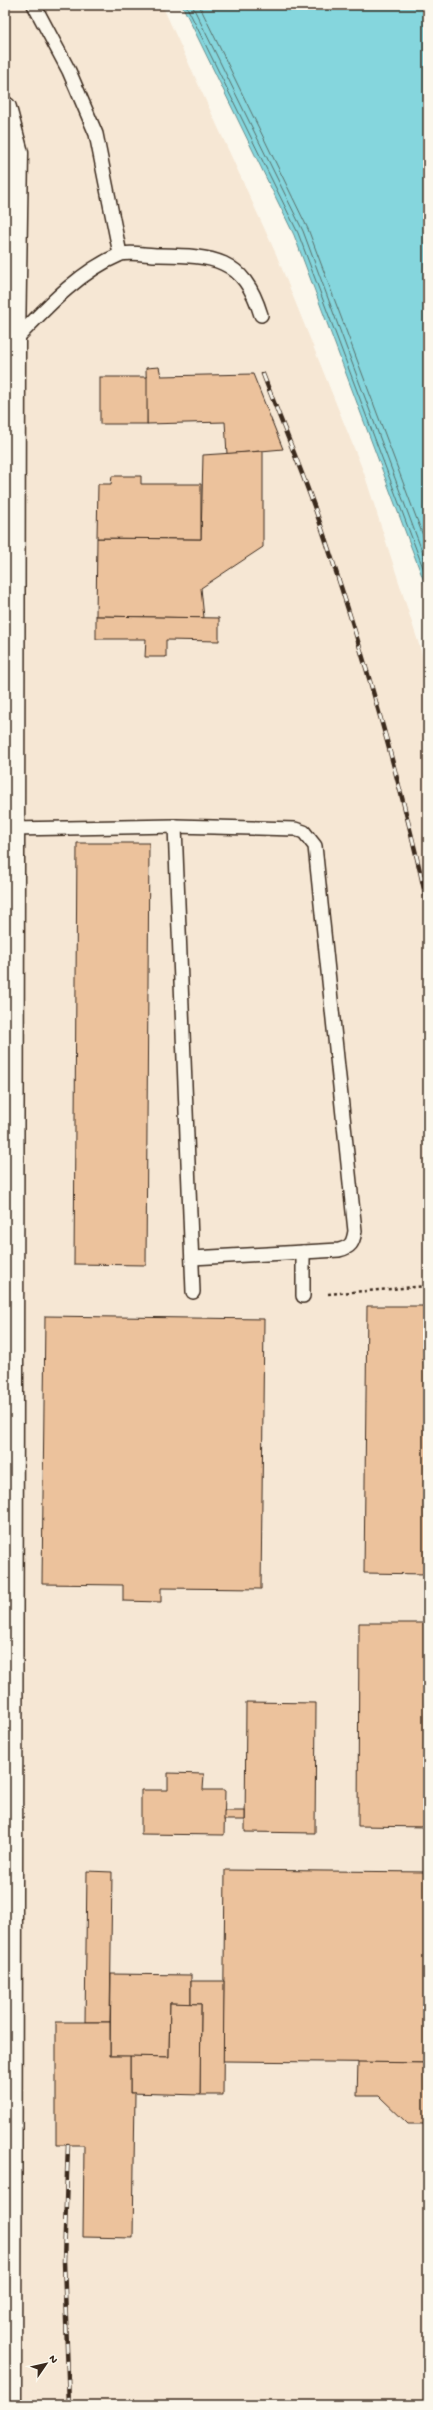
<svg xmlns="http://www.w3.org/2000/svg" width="433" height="2410" font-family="'Gochi Hand',sans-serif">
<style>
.built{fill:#f6e7d4}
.water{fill:#85d6dd;stroke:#679191}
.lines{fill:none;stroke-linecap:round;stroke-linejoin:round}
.shore{stroke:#596f6a;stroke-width:1}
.building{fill:#ecc29c;stroke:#3b2a1e}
.lane-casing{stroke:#3b2a1e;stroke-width:16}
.street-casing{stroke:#3b2a1e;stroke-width:25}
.path{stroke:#3b2a1e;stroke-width:2.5;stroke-dasharray:3 3;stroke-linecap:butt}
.lane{stroke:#fbf7ec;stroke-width:13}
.street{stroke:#fbf7ec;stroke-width:22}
.rail-casing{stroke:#3b2a1e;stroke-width:4.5}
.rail{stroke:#fbf7ec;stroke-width:3;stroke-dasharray:9;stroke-linecap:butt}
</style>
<rect width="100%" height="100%" fill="#fbf7ec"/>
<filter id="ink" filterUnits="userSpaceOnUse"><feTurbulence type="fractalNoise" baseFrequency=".025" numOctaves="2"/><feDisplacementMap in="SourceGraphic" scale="8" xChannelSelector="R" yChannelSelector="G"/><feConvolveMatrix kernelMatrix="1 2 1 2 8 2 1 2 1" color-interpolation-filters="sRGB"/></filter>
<g filter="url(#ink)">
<polygon class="built" points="5,5 162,5 276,254 364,473 421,651 428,680 428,2405 5,2405"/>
<polygon class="water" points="182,5 428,5 428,592 294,235"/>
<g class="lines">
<g class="shore">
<polyline points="186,5 298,233 428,581"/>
<polyline points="192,5 303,231 428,567"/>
<polyline points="199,5 308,229 428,549"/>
</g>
</g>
<g class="building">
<polygon points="159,367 161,376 253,374 283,449 227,454 225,422 147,424 146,368"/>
<rect x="100" y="377" width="47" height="47"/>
<polygon points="263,451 263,547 201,588 204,618 96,616 97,538 201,539 203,455"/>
<polygon points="112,476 141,476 141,484 201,484 201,539 97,538 98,484 111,484"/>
<polygon points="96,616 219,618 219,641 166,640 166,657 145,657 146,639 96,639"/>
<polygon points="77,843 149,843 146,1265 74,1264"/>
<polygon points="367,1306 428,1306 428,1574 364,1573"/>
<polygon points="45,1316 264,1319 261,1589 161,1588 161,1602 123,1601 123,1585 42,1584"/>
<polygon points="359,1623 428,1623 428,1827 358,1826"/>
<polygon points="246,1702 316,1703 315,1833 245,1832"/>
<polygon points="168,1773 204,1774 203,1790 225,1790 224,1835 141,1834 141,1790 168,1790"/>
<rect x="224" y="1811" width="21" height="9"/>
<polygon points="225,1870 428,1872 428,2063 223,2061"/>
<polygon points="87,1871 112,1872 110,2022 85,2022"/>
<polygon points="111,1974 191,1975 191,2004 170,2003 169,2057 110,2056"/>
<polygon points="191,1981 224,1981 223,2095 200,2095 201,2004 191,2004"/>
<polygon points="170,2003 201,2004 200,2095 130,2093 130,2056 169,2057"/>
<polygon points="56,2022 110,2022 110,2056 130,2056 130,2093 135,2093 133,2238 83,2237 84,2145 56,2145"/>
<polygon points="358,2062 428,2063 428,2124 408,2124 379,2096 357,2096"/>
</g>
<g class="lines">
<g class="lane-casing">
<g id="lane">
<polyline points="34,5 69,71 96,134 120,254"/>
<path d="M14 341C44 310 78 272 119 255 128 251 147 255 158 255 212 256 243 256 261 315"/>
<path d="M175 826 295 829 304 832 315 846 355 1231C353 1243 351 1247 339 1250L192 1258"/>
<polyline points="13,829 175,826 193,1292"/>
<polyline points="303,1296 303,1252"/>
</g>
</g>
<g class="street-casing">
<polyline id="street" points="5,108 17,153 14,341 10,2405"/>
</g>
<polyline class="path" points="328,1294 428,1286"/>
<use href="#lane" class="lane"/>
<use href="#street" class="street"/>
<g class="rail-casing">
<g id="rail">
<path d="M263 374C282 424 304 475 321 526 363 651 400 778 428 907"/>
<polyline points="68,2145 64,2261 69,2405"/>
</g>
</g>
<use href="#rail" class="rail"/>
</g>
</g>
<rect width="433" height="2410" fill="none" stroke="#fbf7ec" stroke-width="20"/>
<rect x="10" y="10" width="413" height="2390" fill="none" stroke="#3b2a1e" stroke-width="1.5" filter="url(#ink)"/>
<g transform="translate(46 2364) rotate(56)" stroke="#fbf7ec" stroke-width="3" paint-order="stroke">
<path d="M0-3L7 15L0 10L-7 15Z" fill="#3b2a1e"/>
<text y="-6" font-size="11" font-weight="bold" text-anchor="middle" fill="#3b2a1e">N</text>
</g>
</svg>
